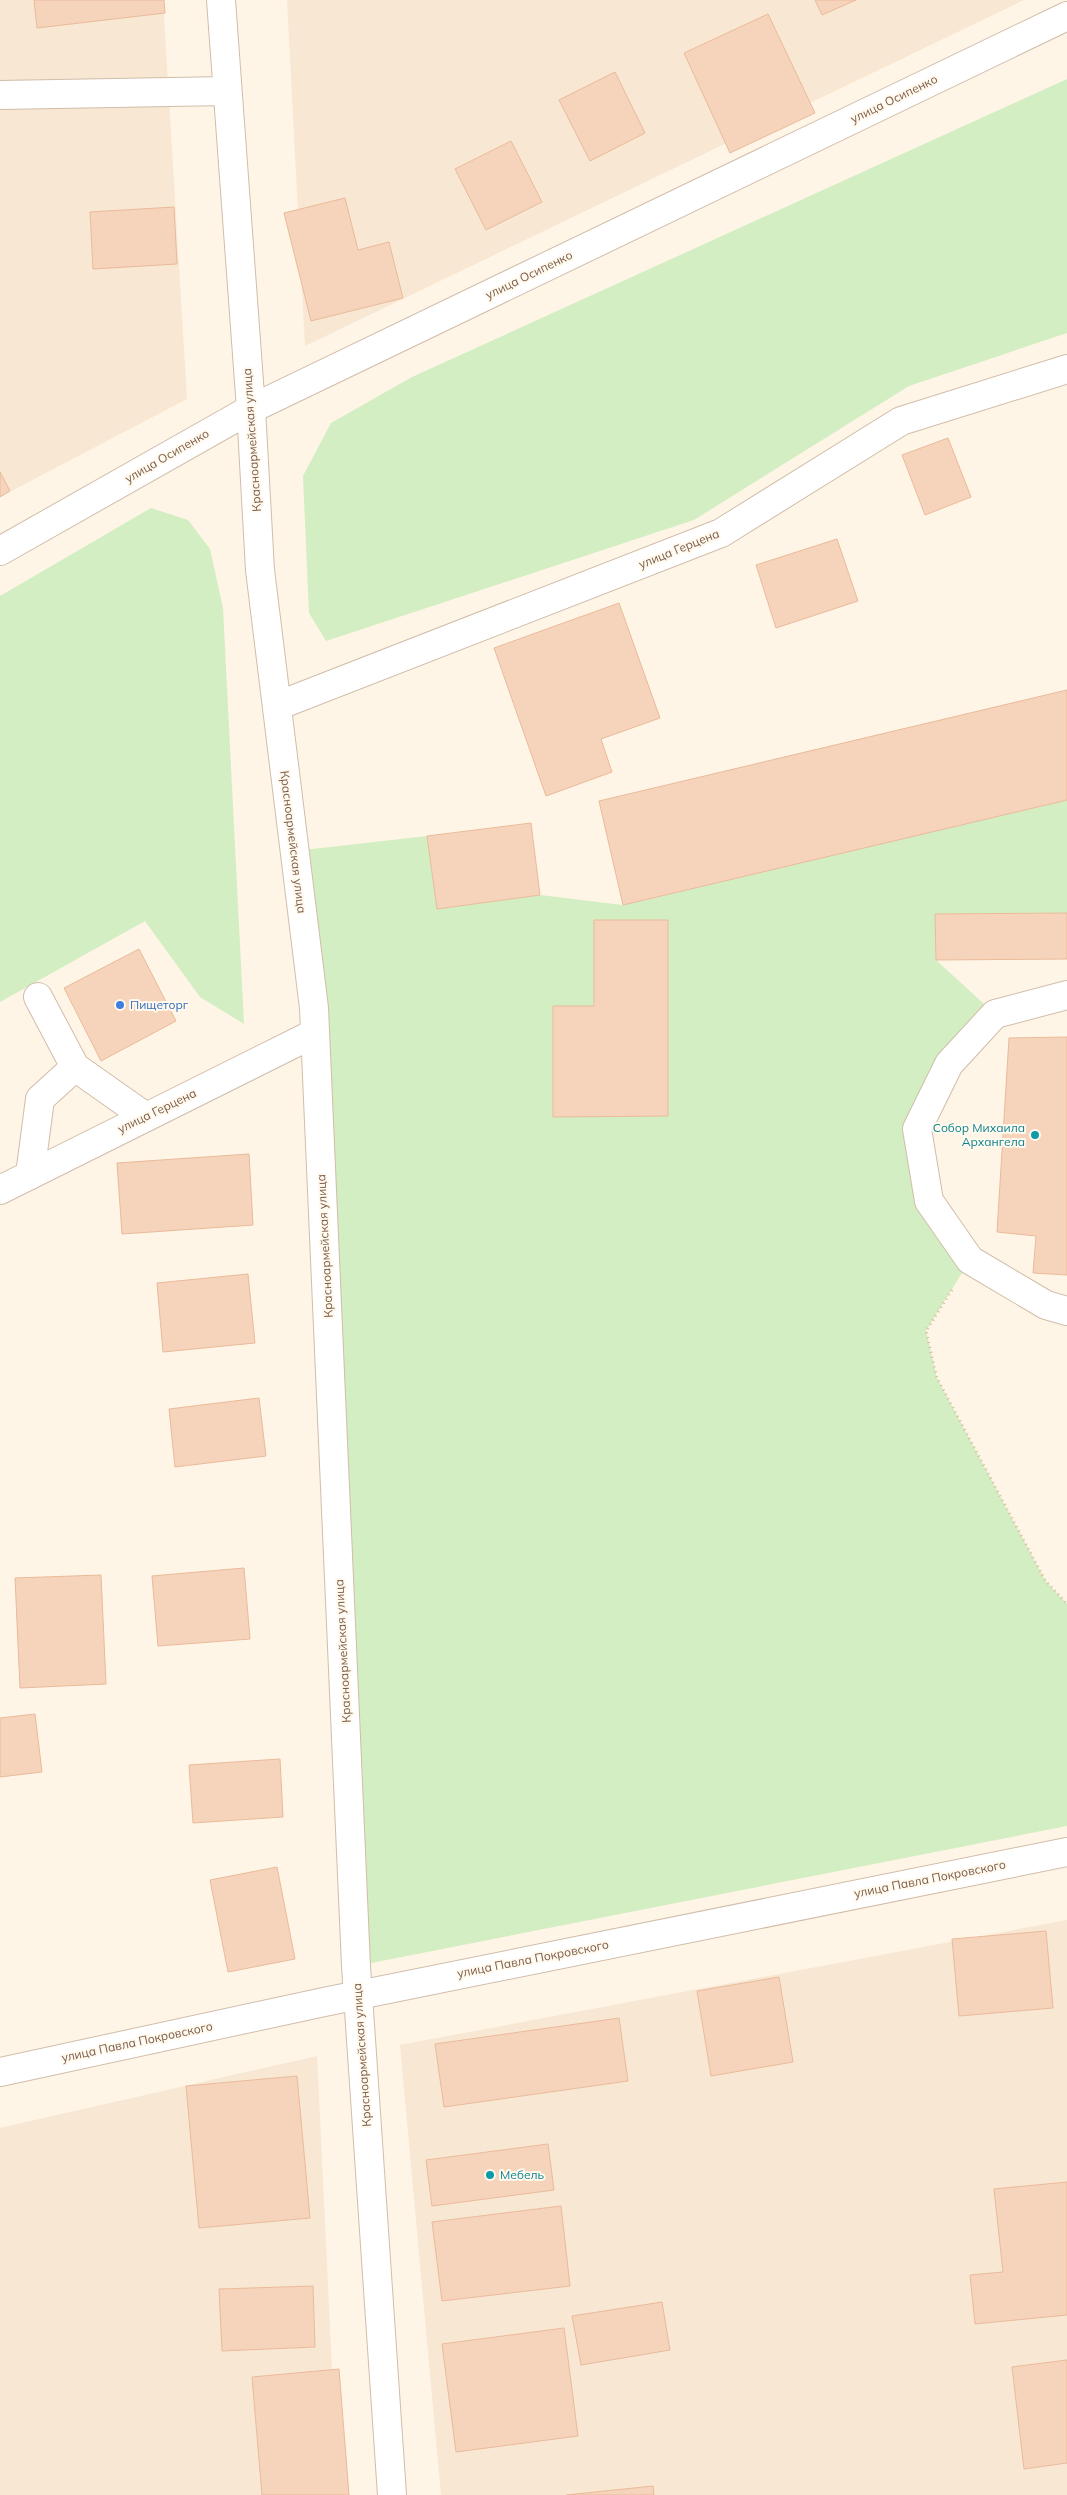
<svg xmlns="http://www.w3.org/2000/svg" width="1067" height="2495" font-family="Mulish,sans-serif">
<style>
.residential{fill:#f7e7d3}
.green{fill:#d3eec2}
.building{fill:#f6d4bb;stroke:#eaba9a}
.lines{fill:none;stroke-linecap:round;stroke-linejoin:round}
.minor-casing{stroke:#d1bdaa;stroke-width:30}
.path{stroke:#dcb79d;stroke-width:3;stroke-dasharray:1 4;stroke-linecap:butt}
.minor{stroke:#fff;stroke-width:28}
.shop-dot{fill:#3f7fe0;stroke:#fff9ee;stroke-width:2}
.culture-dot{fill:#0f9aa8;stroke:#fff9ee;stroke-width:2}
.labels{text-anchor:middle;stroke-width:4;stroke-linejoin:round;paint-order:stroke}
.street-label{font-size:12px;fill:#7a5b48;stroke:#fff9ee}
.shop-label{font-size:12px;fill:#366cbe;stroke:#fff9ee;text-anchor:start}
.culture-label{font-size:12px;fill:#0d838f;stroke:#fff9ee;text-anchor:end}
</style>
<rect width="100%" height="100%" fill="#fef5e6"/>
<g class="residential">
<polygon points="0,0 163,0 187,399 0,497"/>
<polygon points="287,0 1024,0 305,346"/>
<polygon points="1067,1920 1067,2495 441,2495 400,2045"/>
<polygon points="317,2056 338,2495 0,2495 0,2128"/>
</g>
<g class="green">
<polygon points="1067,79 1067,333 909,386 694,520 326,641 309,613 303,476 331,423 412,377"/>
<polygon points="151,508 188,520 210,549 223,608 244,1024 200,997 145,921 0,1002 0,596"/>
<polygon points="1067,800 1067,913 935,914 936,960 995,1014 917,1129 929,1201 970,1260 926,1331 937,1378 1045,1580 1067,1604 1067,1826 356,1966 295,851 427,836 437,909 540,895 623,905"/>
</g>
<g class="building">
<polygon points="34,0 164,0 165,13 37,28"/>
<polygon points="815,0 856,0 822,15"/>
<polygon points="768,14 815,113 730,153 684,53"/>
<polygon points="615,72 645,133 590,161 559,100"/>
<polygon points="511,141 542,202 486,230 455,169"/>
<polygon points="345,198 358,250 389,242 403,298 311,321 284,213"/>
<polygon points="174,207 177,264 93,269 90,212"/>
<polygon points="948,438 971,497 925,515 902,455"/>
<polygon points="0,472 10,491 0,497"/>
<polygon points="837,539 858,601 776,628 756,565"/>
<polygon points="619,603 660,718 601,739 612,772 546,796 494,648"/>
<polygon points="1067,690 1067,800 623,905 599,801"/>
<polygon points="531,823 540,895 437,909 427,836"/>
<polygon points="1067,913 1067,959 936,960 935,914"/>
<polygon points="594,920 668,920 668,1116 553,1117 553,1006 594,1006"/>
<polygon points="139,949 176,1021 101,1061 64,988"/>
<polygon points="1067,1037 1067,1275 1033,1273 1036,1236 997,1232 1009,1038"/>
<polygon points="249,1154 253,1225 122,1234 117,1163"/>
<polygon points="248,1274 255,1343 163,1352 157,1283"/>
<polygon points="259,1398 266,1456 175,1467 169,1409"/>
<polygon points="244,1568 250,1639 158,1646 152,1576"/>
<polygon points="101,1575 106,1684 20,1688 15,1578"/>
<polygon points="35,1714 42,1772 0,1777 0,1718"/>
<polygon points="280,1759 283,1817 193,1823 189,1765"/>
<polygon points="277,1867 295,1959 228,1972 210,1880"/>
<polygon points="1046,1931 1053,2008 959,2016 952,1939"/>
<polygon points="779,1977 793,2062 711,2076 697,1991"/>
<polygon points="619,2018 628,2081 444,2107 435,2044"/>
<polygon points="297,2076 310,2218 199,2228 186,2086"/>
<polygon points="548,2144 554,2190 432,2206 426,2160"/>
<polygon points="1067,2182 1067,2315 975,2324 970,2275 1003,2272 994,2189"/>
<polygon points="561,2206 570,2286 442,2301 432,2222"/>
<polygon points="313,2286 315,2347 222,2351 219,2289"/>
<polygon points="662,2302 670,2350 581,2365 572,2316"/>
<polygon points="564,2328 578,2436 456,2452 442,2344"/>
<polygon points="1067,2360 1067,2463 1024,2469 1012,2367"/>
<polygon points="339,2369 349,2495 262,2495 252,2377"/>
<polygon points="653,2486 654,2495 566,2495"/>
</g>
<g class="lines">
<g class="minor-casing">
<g id="minor">
<polyline points="221,0 251,409 260,570 314,1008 356,1966 392,2495"/>
<polyline points="0,95 227,91"/>
<polyline points="0,551 251,409 1067,16"/>
<polyline points="277,706 721,533 901,421 1067,369"/>
<polyline points="1067,995 995,1014 949,1064 917,1129 929,1201 970,1260 1046,1305 1067,1311"/>
<polyline points="38,997 75,1067 146,1117"/>
<polyline points="30,1175 40,1099 75,1067"/>
<polyline points="0,1190 315,1033"/>
<polyline points="0,2072 324,2002 1067,1852"/>
</g>
</g>
<polyline class="path" points="952,1290 926,1331 937,1378 1045,1580 1067,1604"/>
<use href="#minor" class="minor"/>
</g>
<circle class="shop-dot" cx="120" cy="1005" r="5"/>
<g class="culture-dot">
<circle cx="1035" cy="1135" r="5"/>
<circle cx="490" cy="2175" r="5"/>
</g>
<g class="labels">
<g class="street-label">
<text transform="translate(894 99) rotate(-26)" y="4">улица Осипенко</text>
<text transform="translate(529 275) rotate(-26)" y="4">улица Осипенко</text>
<text transform="translate(252 440) rotate(-94)" y="4">Красноармейская улица</text>
<text transform="translate(167 456) rotate(-30)" y="4">улица Осипенко</text>
<text transform="translate(679 549) rotate(-22)" y="4">улица Герцена</text>
<text transform="translate(293 842) rotate(83)" y="4">Красноармейская улица</text>
<text transform="translate(157 1111) rotate(-26)" y="4">улица Герцена</text>
<text transform="translate(325 1246) rotate(-93)" y="4">Красноармейская улица</text>
<text transform="translate(343 1651) rotate(-93)" y="4">Красноармейская улица</text>
<text transform="translate(930 1879) rotate(-11)" y="4">улица Павла Покровского</text>
<text transform="translate(533 1959) rotate(-11)" y="4">улица Павла Покровского</text>
<text transform="translate(137 2042) rotate(-12)" y="4">улица Павла Покровского</text>
<text transform="translate(362 2055) rotate(-94)" y="4">Красноармейская улица</text>
</g>
<g class="shop-label">
<text x="130" y="1009">Пищеторг</text>
</g>
<g class="culture-label">
<text x="1025" y="1132">Собор Михаила<tspan x="1025" dy="14">Архангела</tspan></text>
<text x="500" y="2179" text-anchor="start">Мебель</text>
</g>
</g>
</svg>
